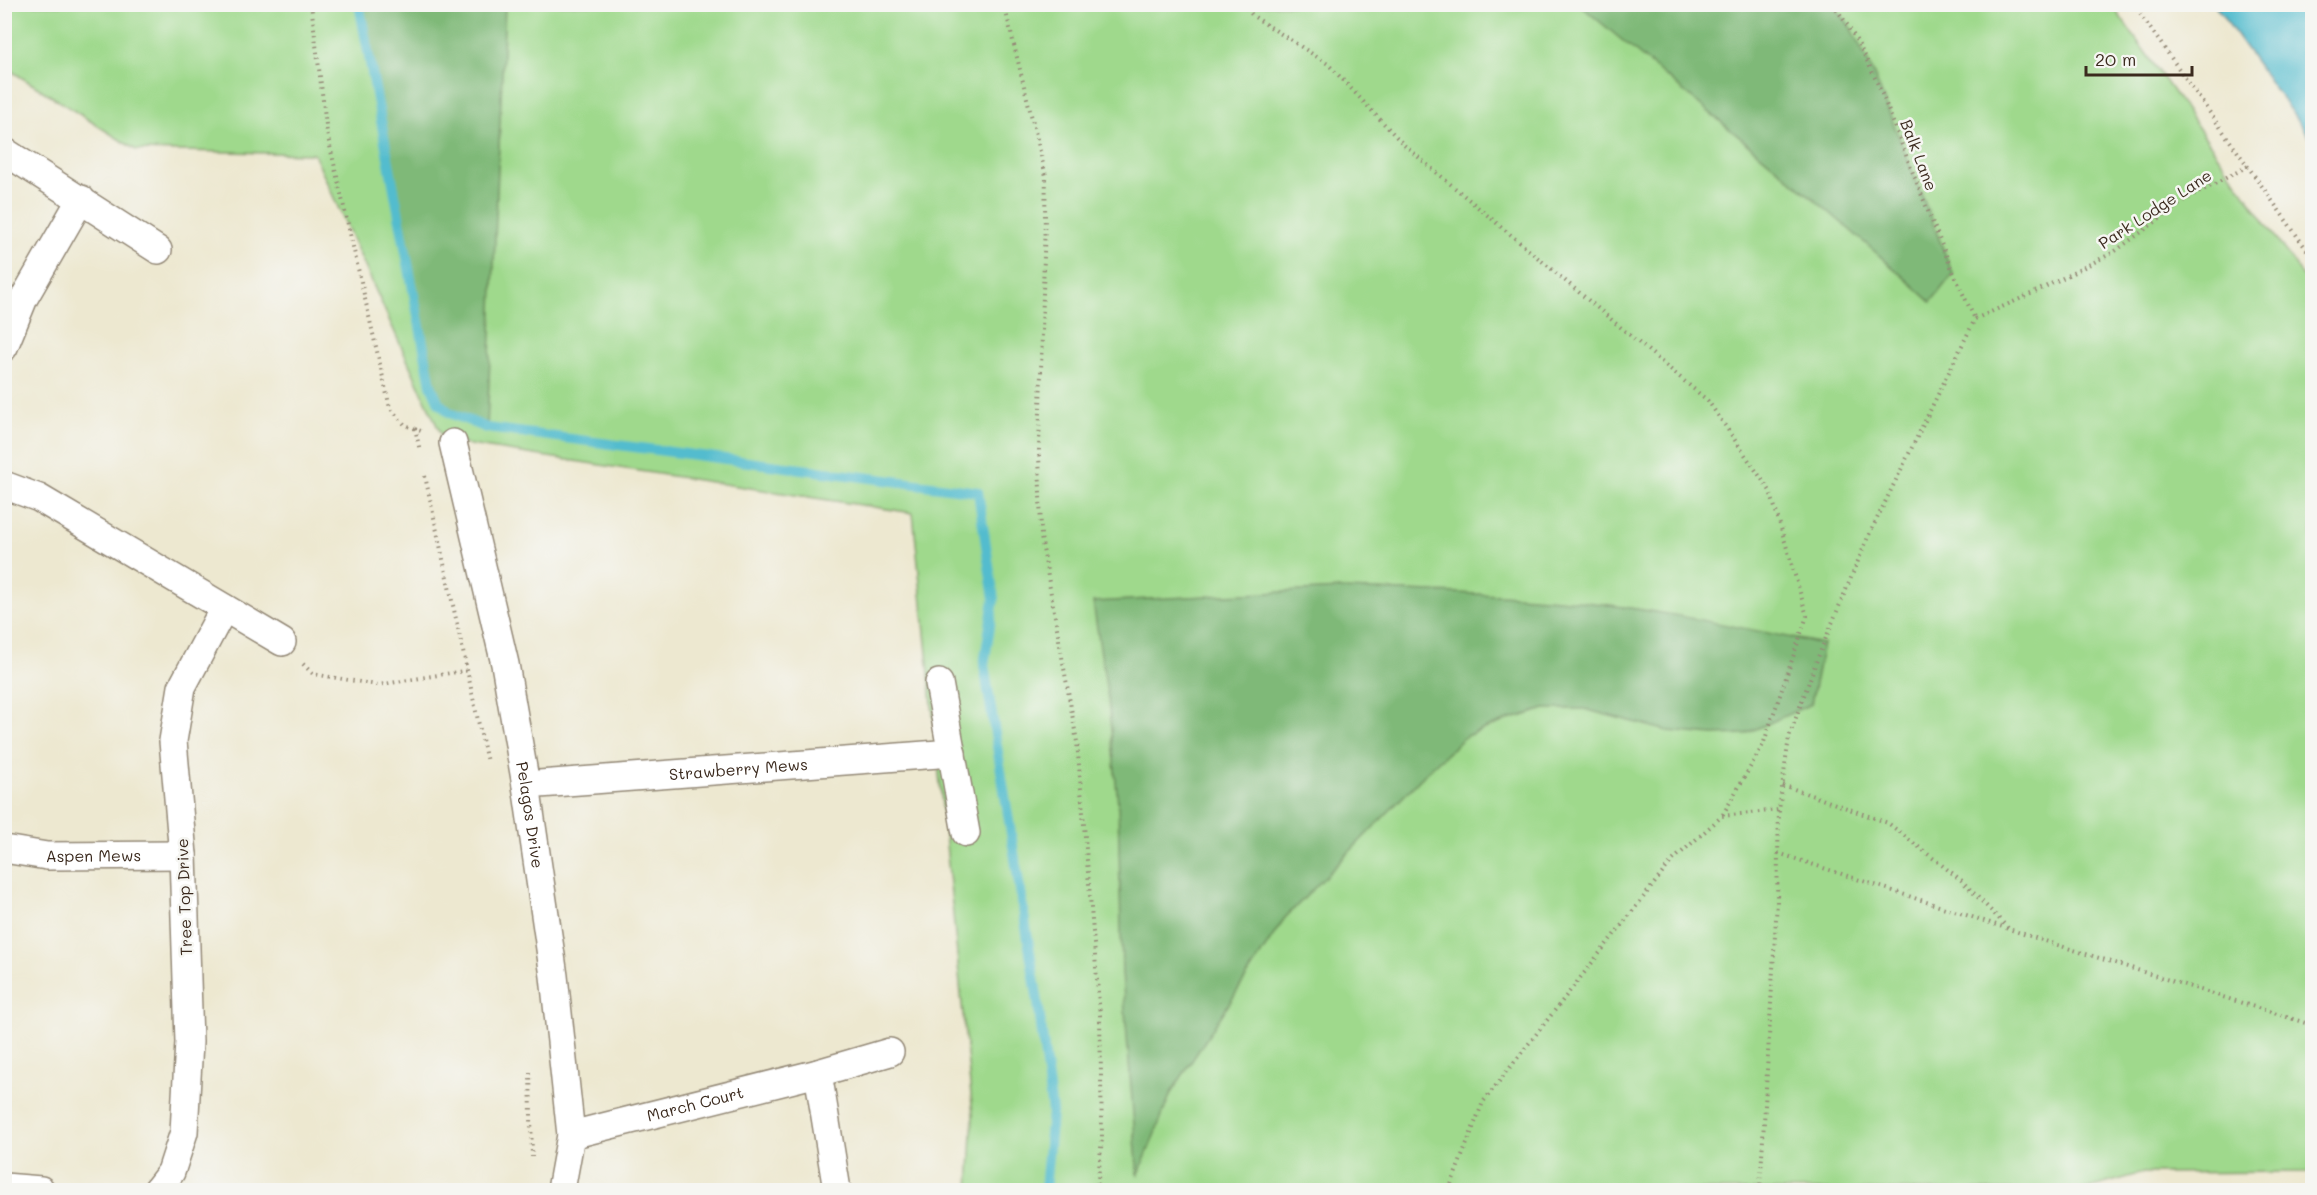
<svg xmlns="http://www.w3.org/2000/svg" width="2317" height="1195" font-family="Mali,sans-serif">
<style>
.green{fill:#9fd98c;stroke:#6d8255;stroke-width:1.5}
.forest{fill:#7fb978;stroke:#5d724b;stroke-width:1.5}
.water{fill:#52bcce;stroke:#467376;stroke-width:1.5}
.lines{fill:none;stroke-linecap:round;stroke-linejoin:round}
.stream{stroke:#52bcce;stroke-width:10}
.minor-casing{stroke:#948977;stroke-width:30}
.path{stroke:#948977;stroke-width:4;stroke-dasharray:1.5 4.5;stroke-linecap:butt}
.minor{stroke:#fff;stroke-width:27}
.labels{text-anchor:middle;stroke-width:5;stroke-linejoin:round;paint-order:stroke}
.street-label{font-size:16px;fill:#3b2a1e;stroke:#f6f6f2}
</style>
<rect width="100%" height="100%" fill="#f6f6f2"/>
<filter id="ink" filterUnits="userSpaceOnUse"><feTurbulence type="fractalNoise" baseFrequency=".0167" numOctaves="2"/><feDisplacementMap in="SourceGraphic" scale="12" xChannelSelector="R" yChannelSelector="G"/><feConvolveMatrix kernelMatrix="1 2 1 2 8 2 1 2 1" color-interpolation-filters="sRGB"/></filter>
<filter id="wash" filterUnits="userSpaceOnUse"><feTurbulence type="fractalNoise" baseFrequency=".008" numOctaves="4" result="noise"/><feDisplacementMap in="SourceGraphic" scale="24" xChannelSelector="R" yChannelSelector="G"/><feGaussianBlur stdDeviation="1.35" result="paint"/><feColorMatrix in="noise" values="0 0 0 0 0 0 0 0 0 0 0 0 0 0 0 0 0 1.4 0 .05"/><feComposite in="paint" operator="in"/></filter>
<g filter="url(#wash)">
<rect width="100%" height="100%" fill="#ede8d0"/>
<polygon class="green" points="4,5 2112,5 2312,289 2312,1172 2143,1173 2082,1190 969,1190 973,1115 913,513 444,441 314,154 136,150 5,67"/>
<g class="forest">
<polygon points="359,5 505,5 487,428 450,413 439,403 431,385"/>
<path d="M1580 5H1833L1849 25 1873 72 1953 274 1931 302C1818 198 1697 104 1580 5Z"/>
<path d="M1341 589C1410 591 1479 593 1547 598 1640 606 1732 626 1823 644L1811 704 1745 734 1713 735 1668 731 1584 709H1545L1505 721 1466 736 1432 767 1284 919 1171 1093 1138 1176 1122 973 1118 803 1108 699 1093 602Z"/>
</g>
<polygon class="water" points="2215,5 2312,5 2312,141"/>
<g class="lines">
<polyline class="stream" points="359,4 431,385 439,403 450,413 487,428 978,492 994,599 984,665 1038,1002 1052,1112 1045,1190"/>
</g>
</g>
<g filter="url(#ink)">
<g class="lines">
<g class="minor-casing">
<g id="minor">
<polyline points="4,151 158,250"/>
<polyline points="4,347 24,298 81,199"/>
<path id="s1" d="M453 443 505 664 526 785 554 976 571 1135 561 1190"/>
<polyline points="4,485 39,498 282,642"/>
<polyline points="939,683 966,833"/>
<path id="s2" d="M526 785 952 753"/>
<path id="s3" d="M4 849 47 856 183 855"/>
<polyline points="818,1073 837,1190"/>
<path id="s4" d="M571 1135 818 1073 890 1052"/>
<polyline points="4,1187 41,1190"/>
<polyline points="157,1190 171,1172 184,1132 189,1042 183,855 173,741 182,687 224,608"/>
</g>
</g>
<g class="path">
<polyline points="311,4 327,133 390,408 405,425 424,432"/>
<polyline points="1004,4 1046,176 1039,449 1041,537 1077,742 1100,1015 1102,1138 1097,1190"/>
<polyline points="1243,4 1253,16 1328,64 1404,145 1708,401 1770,491 1807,616 1763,745 1722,816"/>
<path d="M1833 4C1865 47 1883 96 1902 145 1925 203 1947 262 1975 319"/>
<polyline points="2133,4 2312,257"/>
<polyline points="1975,319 2033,293 2114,252 2187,199 2248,166"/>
<polyline points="415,428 420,451"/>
<polyline points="425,476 487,762"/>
<polyline points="303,664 313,674 378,685 469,670"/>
<polyline points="1783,785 1888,823 1961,880 2008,928"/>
<polyline points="1778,853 2045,941 2312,1025"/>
<polyline points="530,1072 532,1157"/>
<polyline points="1449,1190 1483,1102 1671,862 1722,816 1779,810"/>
<polyline points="1760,1190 1777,901 1779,810 1789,737 1818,657 1868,537 1975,319"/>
</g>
<use href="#minor" class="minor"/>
</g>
</g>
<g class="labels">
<g class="street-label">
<text transform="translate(1919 155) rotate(69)" y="6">Balk Lane</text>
<text transform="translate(2155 209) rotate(-33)" y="6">Park Lodge Lane</text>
<text dy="6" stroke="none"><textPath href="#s2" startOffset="213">Strawberry Mews</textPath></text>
<text dy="6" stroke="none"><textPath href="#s1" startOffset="380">Pelagos Drive</textPath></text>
<text dy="6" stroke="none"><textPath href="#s3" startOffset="90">Aspen Mews</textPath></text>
<text transform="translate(184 897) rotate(-92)" y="6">Tree Top Drive</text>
<text dy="6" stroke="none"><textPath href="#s4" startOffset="128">March Court</textPath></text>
</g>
</g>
<rect width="2317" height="1195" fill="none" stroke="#f6f6f2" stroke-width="24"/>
<path d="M2086 66v9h106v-9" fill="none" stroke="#3b2a1e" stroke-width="3"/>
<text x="2095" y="66" font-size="18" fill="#3b2a1e" stroke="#f6f6f2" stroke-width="4.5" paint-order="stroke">20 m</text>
</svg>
